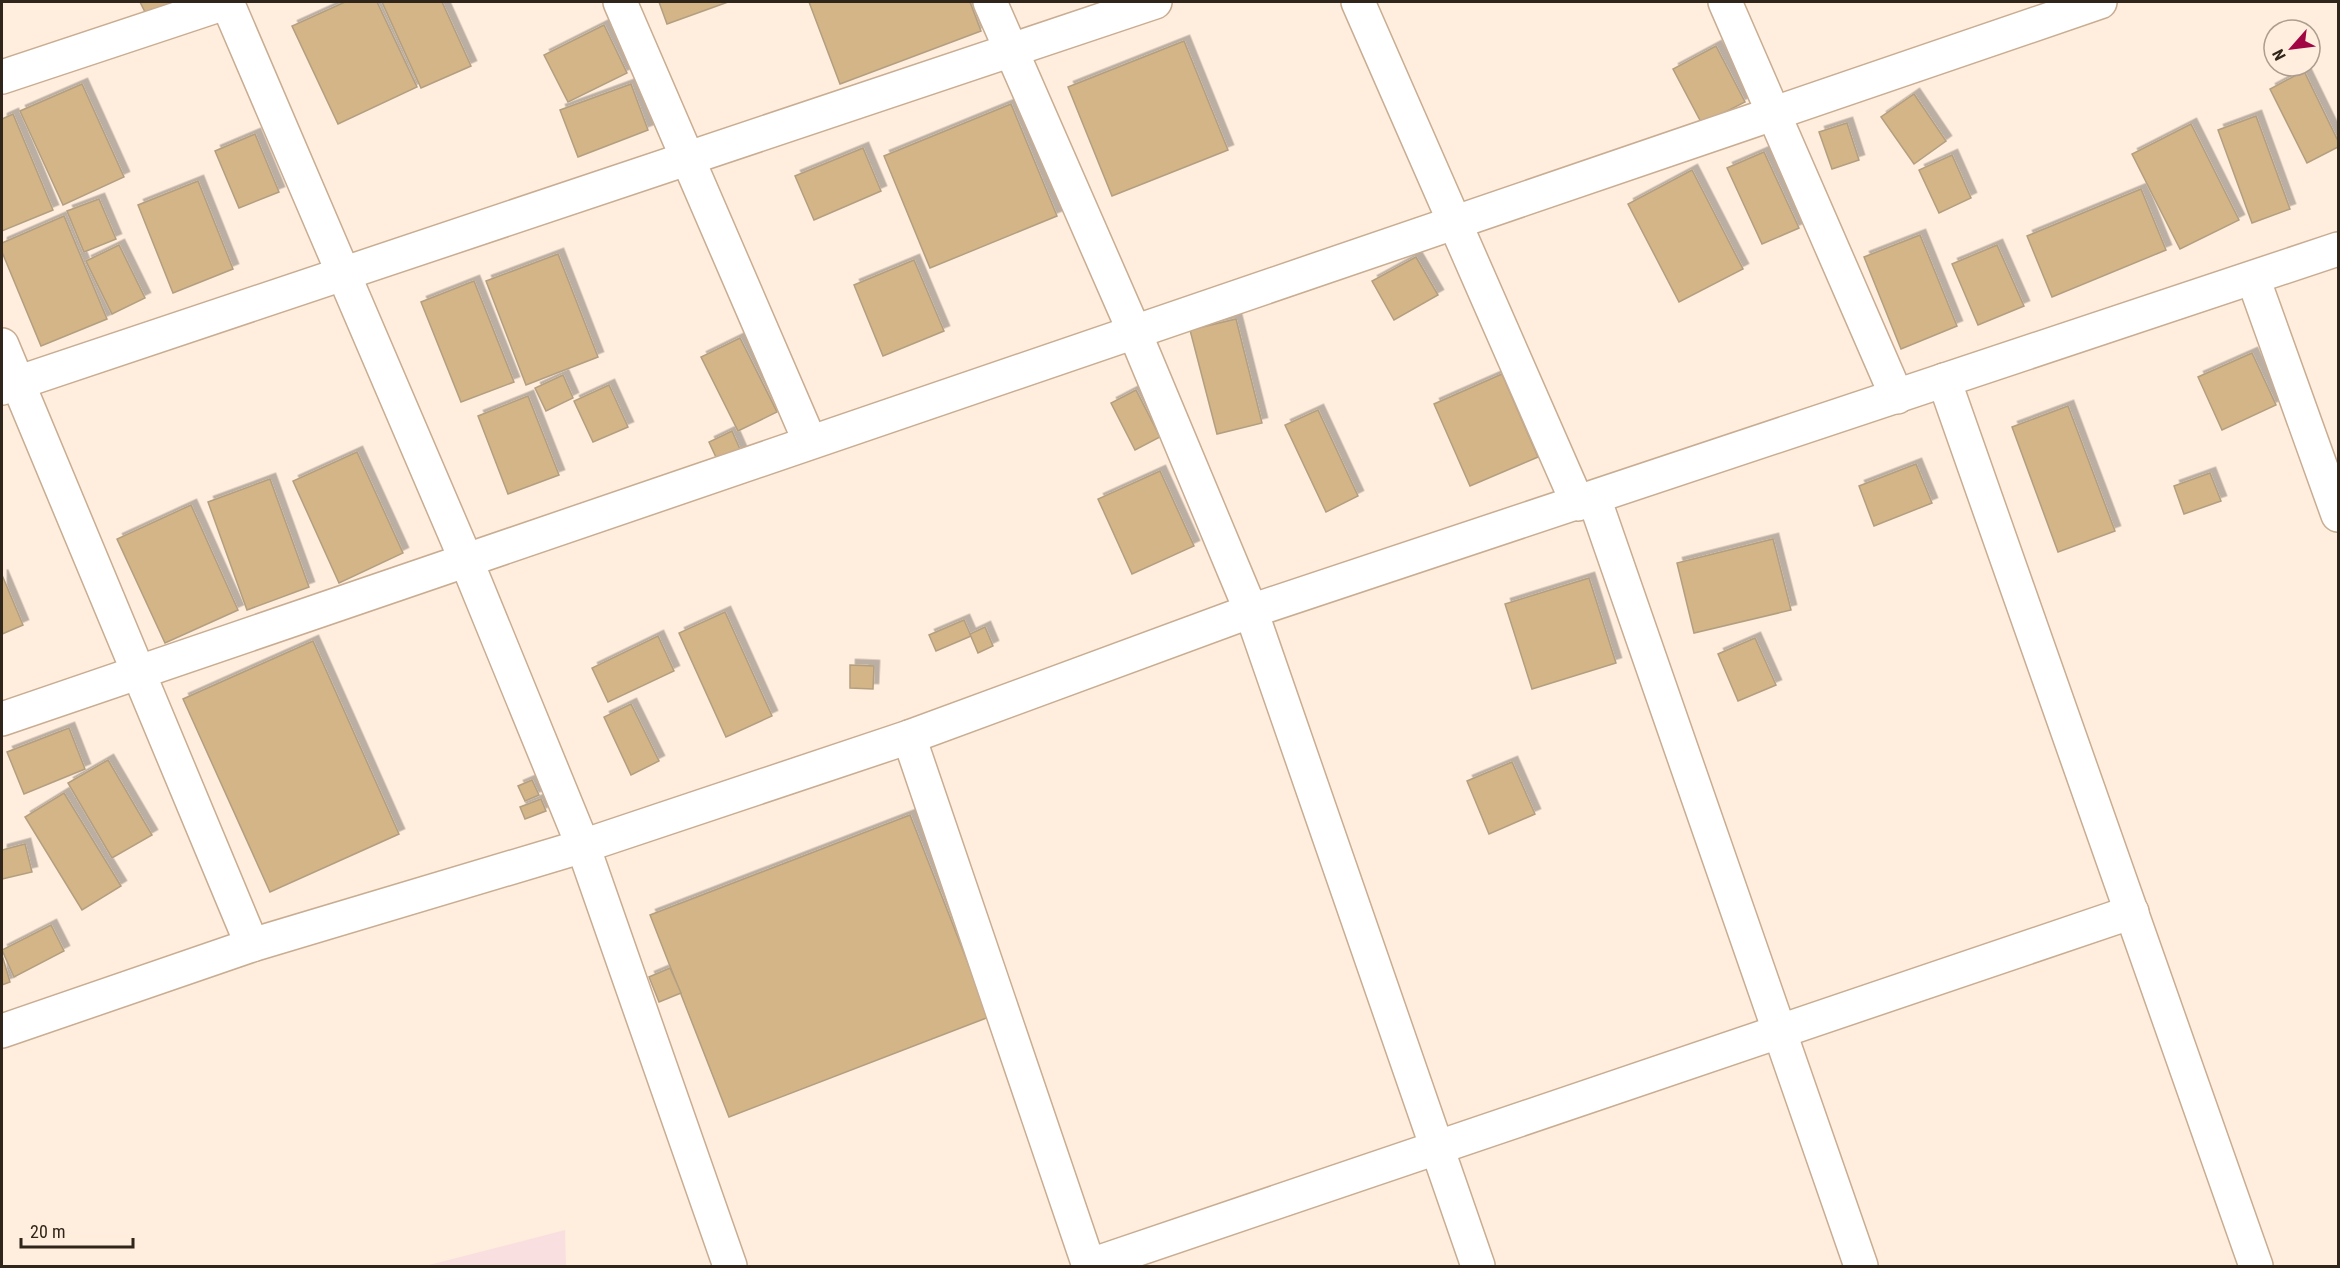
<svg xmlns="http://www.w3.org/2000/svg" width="2340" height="1268" font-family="'Roboto Condensed',sans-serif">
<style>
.education{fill:#fadfe1}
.building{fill:#d3b588;stroke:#b39f80;stroke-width:1.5;filter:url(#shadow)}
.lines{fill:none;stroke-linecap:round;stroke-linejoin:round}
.minor-casing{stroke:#c8ad92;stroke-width:36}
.secondary-casing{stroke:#c8ad92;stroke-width:36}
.minor{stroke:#fff;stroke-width:33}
.secondary{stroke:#fff;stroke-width:33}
</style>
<defs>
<filter id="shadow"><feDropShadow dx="5.5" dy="-5.5" stdDeviation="0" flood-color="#0004"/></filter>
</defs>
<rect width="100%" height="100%" fill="#ffeddd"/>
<polygon class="education" points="565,1230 566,1266 425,1266"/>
<g class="building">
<polygon points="140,2 178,2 147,16"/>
<polygon points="345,2 377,2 417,87 338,124 292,26"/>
<polygon points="382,2 442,2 471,66 421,88"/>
<polygon points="659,2 728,2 667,24"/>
<polygon points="809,2 970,2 981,31 840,84"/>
<polygon points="604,25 627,73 568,102 544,55"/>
<polygon points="1184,41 1228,150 1112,196 1068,87"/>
<polygon points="1716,46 1745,102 1702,124 1673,69"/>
<polygon points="2304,71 2338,141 2338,147 2307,163 2270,89"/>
<polygon points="82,84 124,177 63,205 20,111"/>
<polygon points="631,84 648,130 578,157 560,110"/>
<polygon points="1914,94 1946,141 1914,164 1881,117"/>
<polygon points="1011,104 1057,216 930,268 884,156"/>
<polygon points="13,114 53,210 2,231 2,119"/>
<polygon points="2256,116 2290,209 2252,223 2218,130"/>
<polygon points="1847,123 1859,160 1832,169 1819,132"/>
<polygon points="2191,124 2239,220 2180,249 2132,154"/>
<polygon points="255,134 279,192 239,208 215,151"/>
<polygon points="863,148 881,191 814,220 795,176"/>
<polygon points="1764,152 1799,228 1762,244 1727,168"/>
<polygon points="1952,155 1971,198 1939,213 1919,170"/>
<polygon points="1692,170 1743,269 1679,302 1628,204"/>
<polygon points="198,181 233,269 173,293 138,205"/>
<polygon points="2141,189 2166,250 2052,297 2027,236"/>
<polygon points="99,199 116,239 84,252 67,211"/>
<polygon points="64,216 107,319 41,346 2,252 2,243"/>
<polygon points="1920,235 1957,326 1901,349 1864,257"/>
<polygon points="119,245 145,298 112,314 86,261"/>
<polygon points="1997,245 2024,306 1978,325 1952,264"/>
<polygon points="558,254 598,357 526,385 486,281"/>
<polygon points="1416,257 1438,295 1394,320 1372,281"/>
<polygon points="914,260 944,331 883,356 854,285"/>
<polygon points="474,281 514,382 461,402 421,302"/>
<polygon points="1236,319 1262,423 1217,434 1190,330"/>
<polygon points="740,338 777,412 738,431 701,357"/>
<polygon points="2252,353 2276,405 2222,430 2198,377"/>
<polygon points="1502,374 1538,457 1470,486 1434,404"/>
<polygon points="563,375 573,398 546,411 535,388"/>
<polygon points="609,385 628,427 593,442 574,401"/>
<polygon points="1136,390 1160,437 1135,450 1111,403"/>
<polygon points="528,396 559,475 508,494 478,416"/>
<polygon points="2068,406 2115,531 2058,552 2012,427"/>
<polygon points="1318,410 1358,496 1326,512 1285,425"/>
<polygon points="732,431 743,456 720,466 709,442"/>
<polygon points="357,452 403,553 339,583 293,481"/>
<polygon points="1916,464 1932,503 1874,526 1859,486"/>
<polygon points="1160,471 1194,546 1132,574 1098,499"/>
<polygon points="2210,473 2221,501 2184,514 2174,486"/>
<polygon points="270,479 309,587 247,610 208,502"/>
<polygon points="191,505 238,610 165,643 117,539"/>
<polygon points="1773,539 1791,610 1694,633 1677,563"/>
<polygon points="2,575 23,625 2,634"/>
<polygon points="1589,578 1616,663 1532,689 1505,604"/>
<polygon points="725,612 772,716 726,737 679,633"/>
<polygon points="964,620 971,636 936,651 929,635"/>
<polygon points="985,627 993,646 978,653 970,634"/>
<polygon points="658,636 674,671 608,702 592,668"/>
<polygon points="1755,638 1776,685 1738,701 1718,654"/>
<polygon points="313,641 399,834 270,892 183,699"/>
<polygon points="850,665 874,666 873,689 850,688"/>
<polygon points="631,704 659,761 631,775 604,717"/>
<polygon points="69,728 85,769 24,794 7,752"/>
<polygon points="108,760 152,835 112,858 68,783"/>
<polygon points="1512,762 1535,814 1489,834 1467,781"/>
<polygon points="532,780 539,795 525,801 518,786"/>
<polygon points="64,793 121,886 82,910 25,817"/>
<polygon points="541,799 546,811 525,819 520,807"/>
<polygon points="910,815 989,1017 729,1117 650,915"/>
<polygon points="25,844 32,872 2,879 2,850"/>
<polygon points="51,925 64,951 14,977 2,950"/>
<polygon points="2,955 10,982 2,985"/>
<polygon points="670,968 681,993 659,1002 649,977"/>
</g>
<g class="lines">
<g class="minor-casing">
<g id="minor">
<polyline points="227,2 466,560 583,846 730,1266"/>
<polyline points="620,2 810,442"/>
<polyline points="990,2 1134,331 1251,611 1478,1266"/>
<polyline points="1358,2 1578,504"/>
<polyline points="1725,2 1897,397"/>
<polyline points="2,77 228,2"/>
<polyline points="2253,278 2338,515"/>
<polyline points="2,345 252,945"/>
<polyline points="1944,380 2256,1266"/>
<polyline points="2,388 1155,2"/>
<polyline points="1594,498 1861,1266"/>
<polyline points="2,719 2100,2"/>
<polyline points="909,737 1089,1266"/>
<polyline points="1088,1266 2132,912"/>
</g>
</g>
<g class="secondary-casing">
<polyline id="secondary" points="2,1031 252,945 583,846 909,737 1251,611 2338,249"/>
</g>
<use href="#minor" class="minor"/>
<use href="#secondary" class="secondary"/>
</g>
<rect width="2340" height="1268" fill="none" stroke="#2f251a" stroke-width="6"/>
<g transform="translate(2292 48) rotate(242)"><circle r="28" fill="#ffeddd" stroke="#ac9d8f" stroke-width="1.5"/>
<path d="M0-4.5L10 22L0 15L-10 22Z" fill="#a10543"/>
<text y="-9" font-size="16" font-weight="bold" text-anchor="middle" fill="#2f251a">N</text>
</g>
<path d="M21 1238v9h112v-9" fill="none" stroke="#2f251a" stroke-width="3"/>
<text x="30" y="1238" font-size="18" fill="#2f251a" stroke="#ffeddd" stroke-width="4.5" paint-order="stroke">20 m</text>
</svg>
